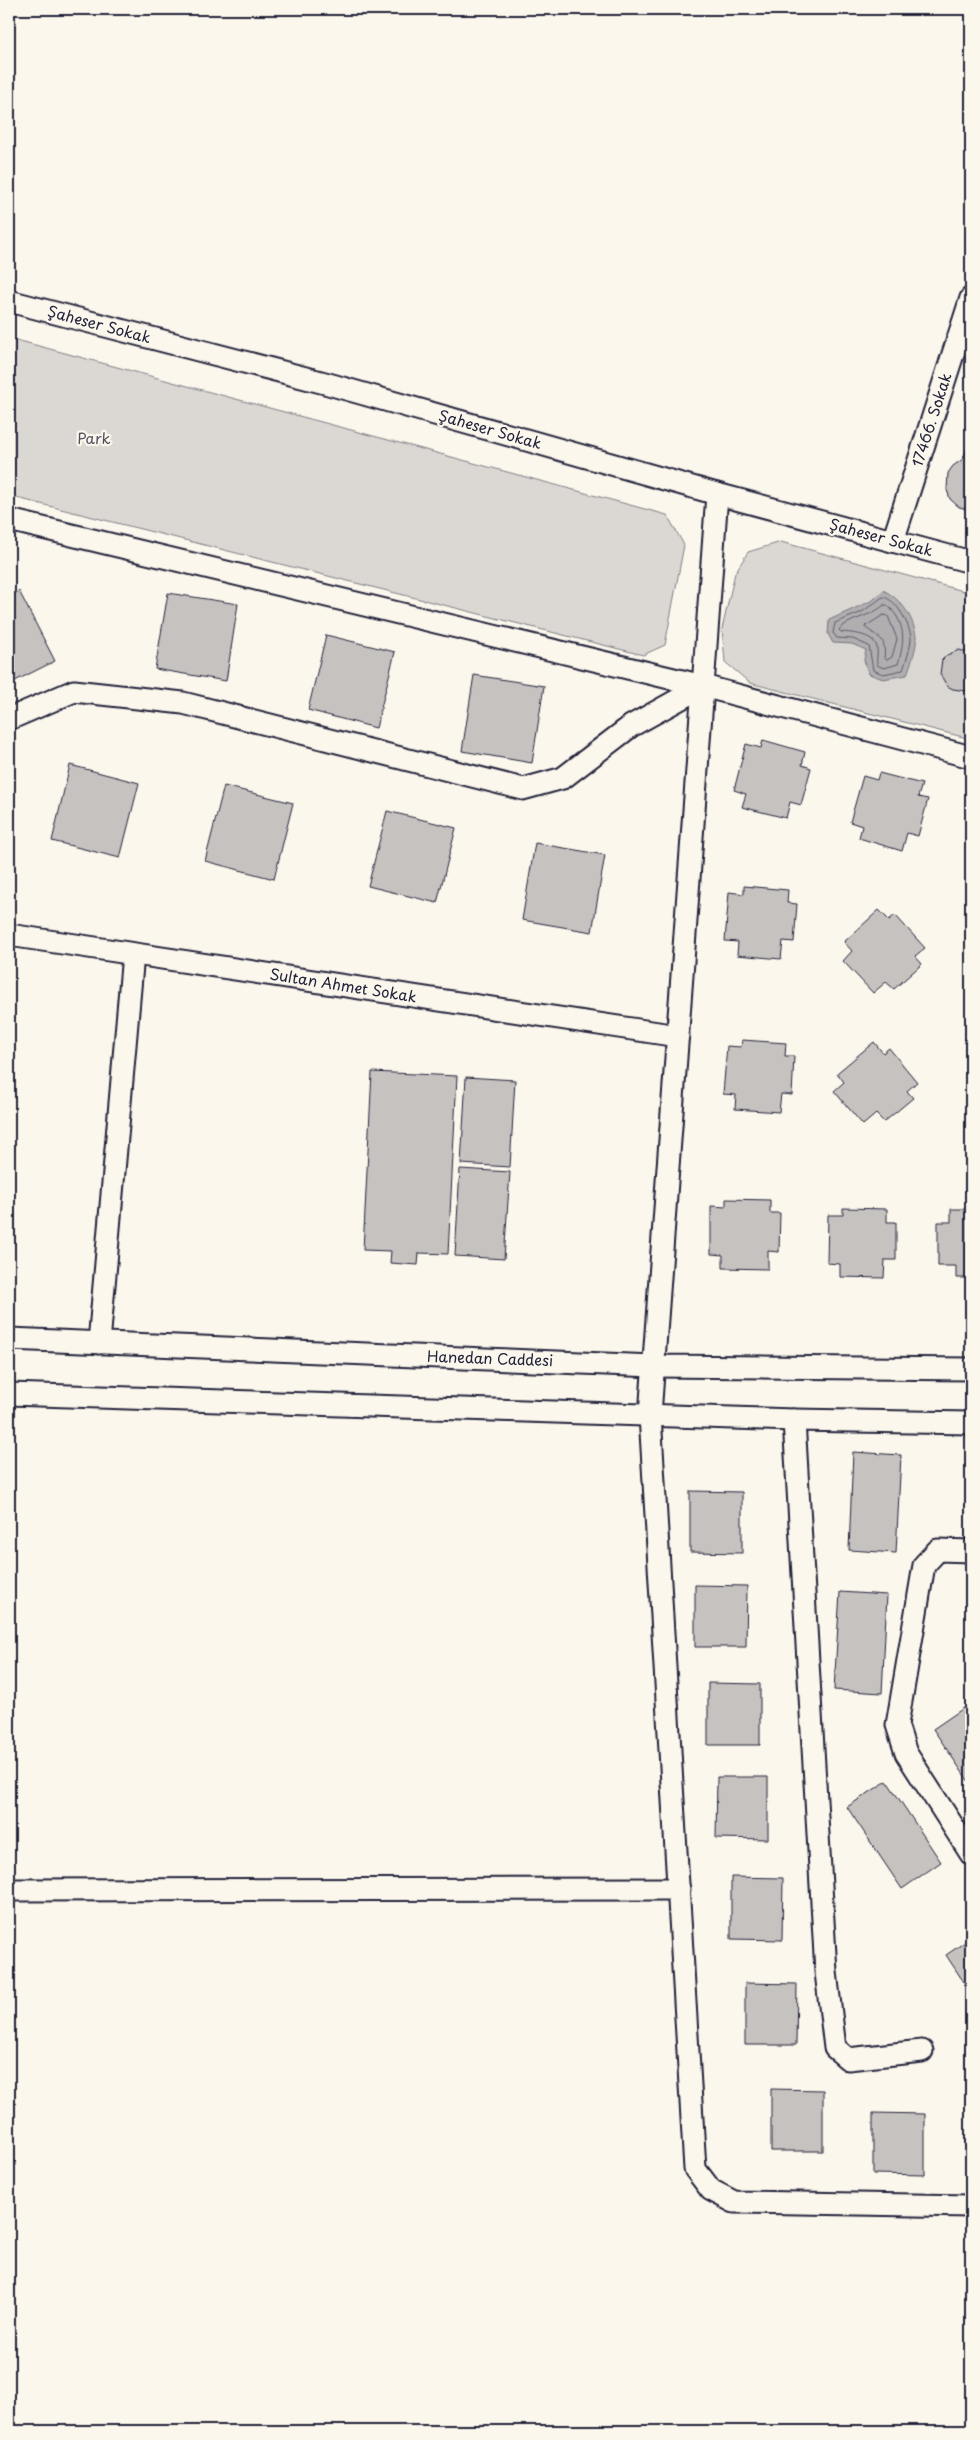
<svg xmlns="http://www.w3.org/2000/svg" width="980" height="2440" font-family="'Playpen Sans',sans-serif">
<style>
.green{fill:#dbd8d3;stroke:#7e7d87}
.water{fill:#b1aeb0;stroke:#787681}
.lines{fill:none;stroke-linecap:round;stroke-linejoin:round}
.shore{stroke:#5b5a6a;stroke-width:1}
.building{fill:#c6c2c0;stroke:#22223b}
.minor-casing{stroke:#22223b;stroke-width:25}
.minor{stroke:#fbf7ec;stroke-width:21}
.labels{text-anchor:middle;stroke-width:4.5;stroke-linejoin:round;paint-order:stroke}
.street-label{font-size:15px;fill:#22223b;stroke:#fbf7ec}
.park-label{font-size:15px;fill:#505061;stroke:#fbf7ec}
</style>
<rect width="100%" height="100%" fill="#fbf7ec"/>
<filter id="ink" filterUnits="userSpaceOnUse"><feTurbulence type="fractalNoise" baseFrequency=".02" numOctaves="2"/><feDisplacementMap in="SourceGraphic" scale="10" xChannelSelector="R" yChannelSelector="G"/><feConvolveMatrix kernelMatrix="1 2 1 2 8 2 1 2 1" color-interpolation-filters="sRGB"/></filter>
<g filter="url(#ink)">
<g class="green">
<polygon points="9,338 667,515 684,545 665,645 643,655 9,496"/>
<polygon points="781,542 971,593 971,739 750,683 725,662 722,629 735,573 748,552"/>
</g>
<path class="water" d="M883 590C901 599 913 616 916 636 918 647 910 664 907 675L883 679 869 674 864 660 866 650 852 644 833 643 828 634 829 620 873 600Z"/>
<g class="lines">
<g class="shore">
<path d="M883 597C896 598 910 625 911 638 911 647 906 661 903 670L883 674 873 670 869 646 853 639 837 638 833 633 835 623 862 612Z"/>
<path d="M884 605H887C906 622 905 641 898 664L884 668 877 665C876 659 878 654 877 648 875 634 852 633 841 632L839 630C845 620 873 616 884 605Z"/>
<path d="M884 615 888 616 897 639 892 657 887 660 884 658C887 636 877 638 865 627Z"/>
</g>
</g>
<g class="building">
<polygon points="971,438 971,510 959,507 950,499 947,490 948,473 953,466 963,459"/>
<polygon points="19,591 55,661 9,684 9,597"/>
<polygon points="168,593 238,604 226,681 155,669"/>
<polygon points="326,635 395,652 376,728 308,710"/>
<polygon points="959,650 971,653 971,688 966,691 953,689 947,686 940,674 942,660 947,655"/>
<polygon points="474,675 544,686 532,763 462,751"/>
<polygon points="763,740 805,752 802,765 811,768 801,805 790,802 786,818 742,807 746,794 734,790 746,744 761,748"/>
<polygon points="70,765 139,783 120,858 52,841"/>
<polygon points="879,773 922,784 918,797 928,799 918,836 907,833 902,851 859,838 862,826 850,822 863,776 877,780"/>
<polygon points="224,786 293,803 274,879 205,861"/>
<polygon points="387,811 456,828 437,903 368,886"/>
<polygon points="535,843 605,855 592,932 522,920"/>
<polygon points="744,886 788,890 787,903 797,904 794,942 783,941 781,959 737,955 738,942 725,941 729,892 744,894"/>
<polygon points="879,910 889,920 895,915 925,948 915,956 922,964 894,989 886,982 873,993 843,961 852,951 844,942"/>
<polygon points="742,1040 786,1043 785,1056 794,1056 792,1095 781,1094 779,1112 735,1109 736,1095 723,1094 727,1046 741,1047"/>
<polygon points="874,1042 883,1053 889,1048 917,1082 907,1091 913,1098 884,1122 876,1114 863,1125 834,1091 844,1082 837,1073"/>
<polygon points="372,1072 457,1076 448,1254 419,1253 418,1265 390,1263 391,1251 363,1250"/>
<polygon points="466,1077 515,1080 510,1167 461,1164"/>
<polygon points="460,1169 510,1172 504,1259 455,1256"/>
<polygon points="726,1199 770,1200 770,1213 780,1213 779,1252 768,1251 768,1269 723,1268 723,1255 711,1254 711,1206 726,1207"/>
<polygon points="843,1208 887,1209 887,1222 896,1222 896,1260 885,1260 884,1278 840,1277 840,1264 827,1263 828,1215 843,1215"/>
<polygon points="951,1209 971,1209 971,1278 956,1278 956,1266 938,1266 938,1222 951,1222"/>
<polygon points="853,1452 901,1455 896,1553 849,1550"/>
<polygon points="690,1491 742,1492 742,1553 690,1552"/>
<polygon points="695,1585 747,1586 746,1647 695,1647"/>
<polygon points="840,1592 887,1595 882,1693 834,1690"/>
<polygon points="708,1683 760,1684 760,1745 708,1745"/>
<polygon points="971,1703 971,1785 933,1729"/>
<polygon points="717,1777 768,1777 768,1839 716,1838"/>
<polygon points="887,1781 941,1862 902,1889 847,1807"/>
<polygon points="731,1877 783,1878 782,1940 731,1939"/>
<polygon points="971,1938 971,1993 946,1955"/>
<polygon points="745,1983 797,1984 796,2045 745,2045"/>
<polygon points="771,2089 823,2090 823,2151 771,2151"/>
<polygon points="873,2113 925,2114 925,2175 873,2174"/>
</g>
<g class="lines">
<g class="minor-casing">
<g id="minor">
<polyline points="9,301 325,383 717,494 971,562"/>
<polyline points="717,494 650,1415 695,2169 711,2190 734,2202 971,2206"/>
<polyline points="9,520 703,686 971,757"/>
<polyline points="893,541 971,298"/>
<polyline points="9,719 74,691 183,703 523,789 563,778 631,726 703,686"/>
<polyline points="9,935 678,1036"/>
<polyline points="9,1339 654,1366 971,1369"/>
<polyline points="99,1343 133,954"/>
<polyline points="9,1394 794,1420 971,1423"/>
<polyline points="794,1420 826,1972 835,2048 848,2059 922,2051"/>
<polyline points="971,1551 938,1550 924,1565 897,1725 906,1753 971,1854"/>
<polyline points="9,1890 679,1889"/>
</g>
</g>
<use href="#minor" class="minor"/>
</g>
</g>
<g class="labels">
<g class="street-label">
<text transform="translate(99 325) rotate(15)" y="5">Şaheser Sokak</text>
<text transform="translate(932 420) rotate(-72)" y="5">17466. Sokak</text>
<text transform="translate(490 430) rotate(16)" y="5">Şaheser Sokak</text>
<text transform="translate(881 538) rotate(15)" y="5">Şaheser Sokak</text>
<text transform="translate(343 986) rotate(9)" y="5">Sultan Ahmet Sokak</text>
<text transform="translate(490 1359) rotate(2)" y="5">Hanedan Caddesi</text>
</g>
<g class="park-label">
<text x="94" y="444">Park</text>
</g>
</g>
<rect width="980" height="2440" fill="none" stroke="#fbf7ec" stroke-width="30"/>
<rect x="15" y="15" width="950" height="2410" fill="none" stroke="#22223b" stroke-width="2" filter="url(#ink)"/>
</svg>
